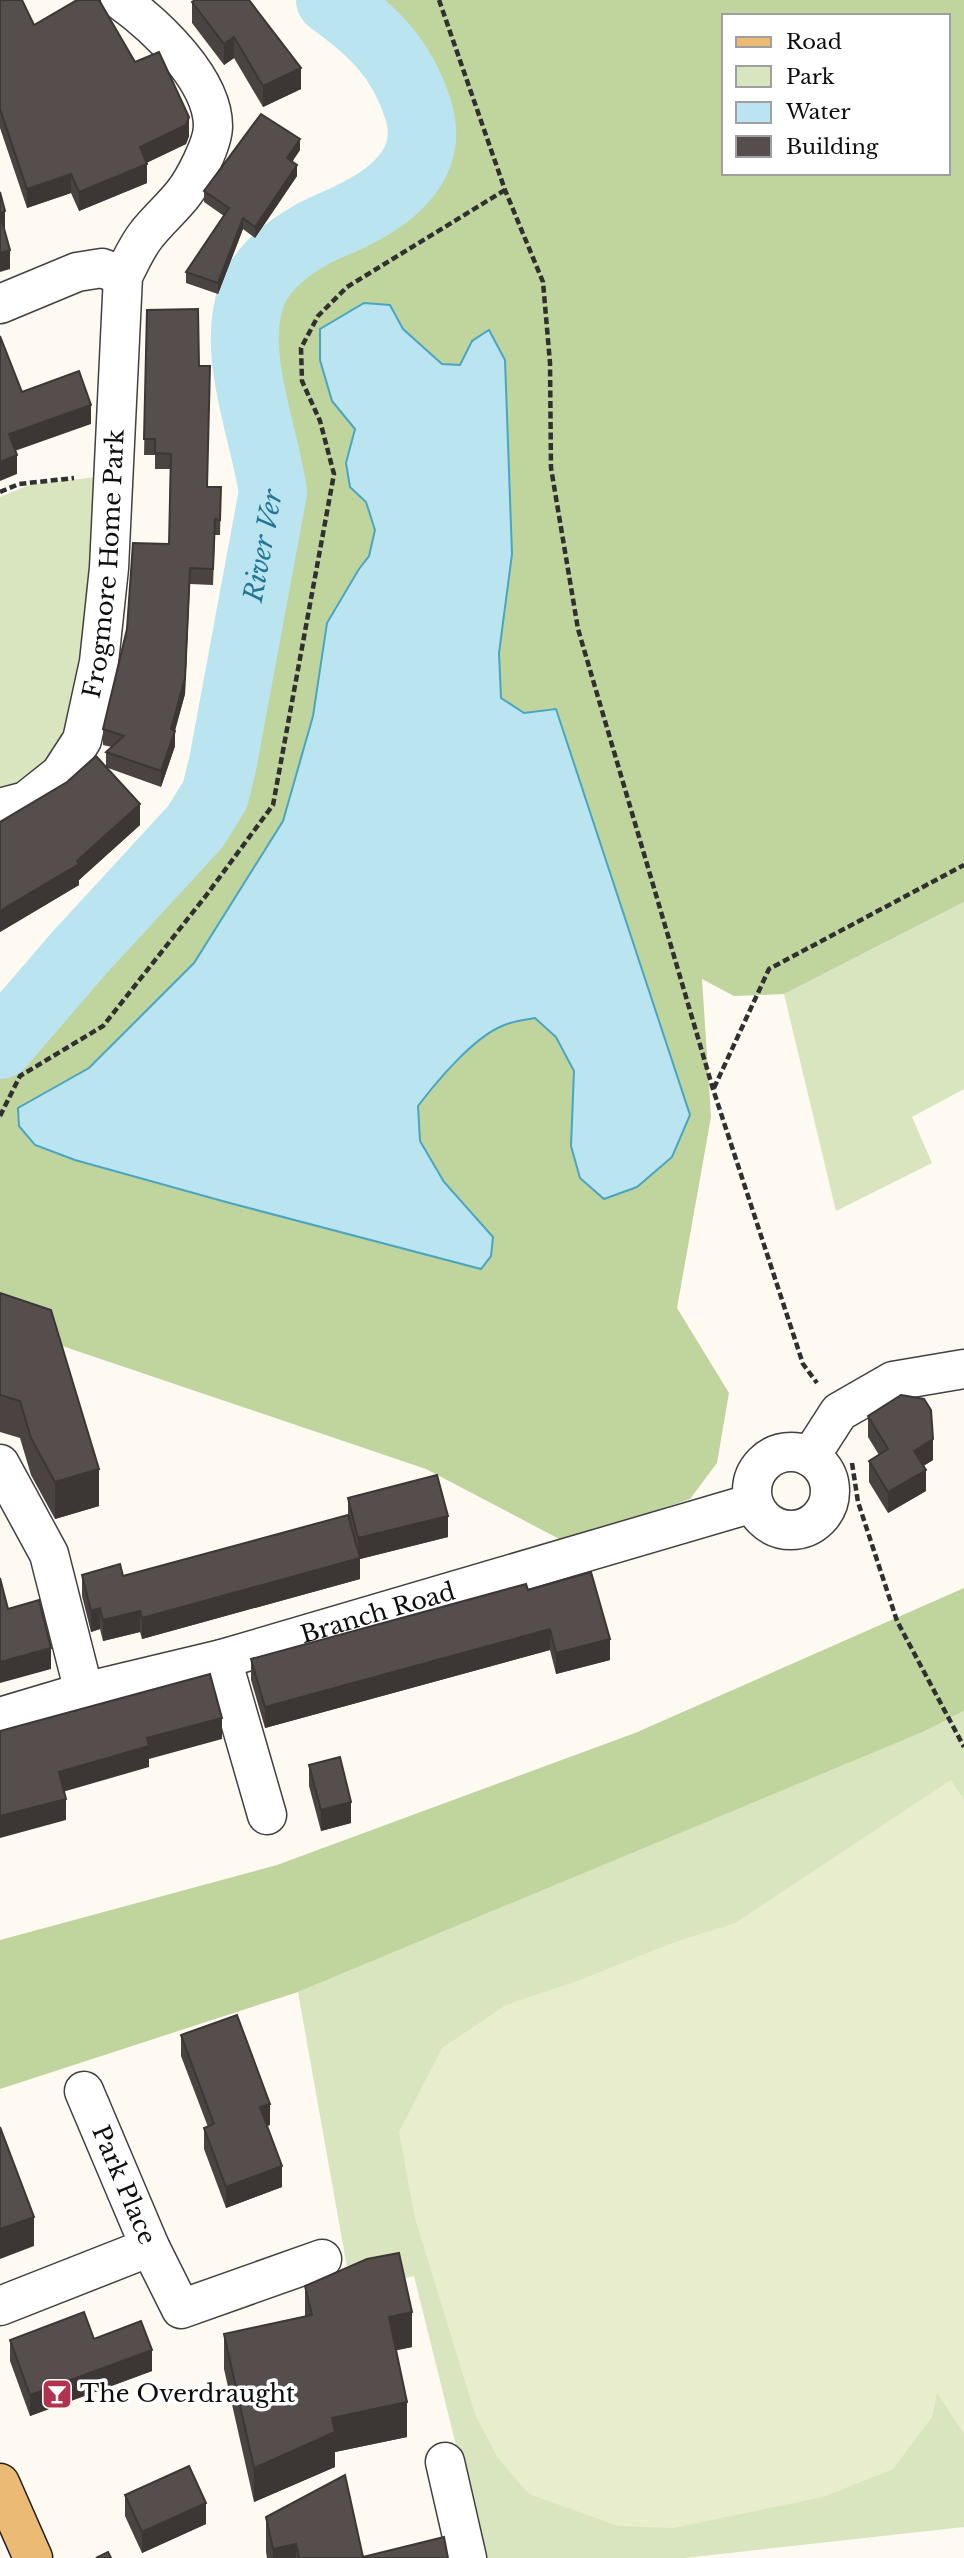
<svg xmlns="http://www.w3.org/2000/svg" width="964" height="2558" font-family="'Libre Baskerville',serif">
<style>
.green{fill:#d9e5be}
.forest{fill:#c0d49e;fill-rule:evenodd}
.pitch{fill:#e8edce}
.water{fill:#bae5f0;stroke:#49a5c0;stroke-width:2}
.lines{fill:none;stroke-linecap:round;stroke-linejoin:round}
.river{stroke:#bae5f0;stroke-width:68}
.minor-casing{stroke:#414141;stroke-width:41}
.major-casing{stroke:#1f1f1f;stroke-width:41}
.path{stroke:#303030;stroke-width:4.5;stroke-dasharray:7 3.5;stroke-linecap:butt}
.minor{stroke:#fff;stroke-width:38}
.major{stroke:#ebba74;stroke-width:38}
.wall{fill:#4a4341}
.shaded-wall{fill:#3c3735}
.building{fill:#564e4c;stroke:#3c3735;stroke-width:2}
.labels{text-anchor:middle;stroke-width:7;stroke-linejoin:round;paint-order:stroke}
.street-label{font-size:24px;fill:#0e0e0e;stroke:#fff}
.poi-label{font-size:24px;fill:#0e0e0e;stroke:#fff;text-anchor:start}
.water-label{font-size:26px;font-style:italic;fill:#237694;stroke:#fff}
</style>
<rect width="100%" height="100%" fill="#fef9f1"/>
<g class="green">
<polygon points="105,476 90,653 68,741 42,776 0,795 0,497 29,485"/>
<polygon points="964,902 964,1089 912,1117 932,1163 836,1211 784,994"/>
<polygon points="964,1711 964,2527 684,2558 484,2558 414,2276 351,2290 298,1992 923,1732"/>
</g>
<g class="forest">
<path d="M356 0H964V902L784 994 734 996 702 979 711 1117 677 1308 729 1393 717 1463 690 1499 565 1542 426 1469 0 1325V1072L194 856 227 817 234 793 236 750 250 663 273 555 281 469 258 318 268 284 312 244 379 223 419 198 437 171 447 145 443 103 423 69 382 19ZM724 16H948V173H724ZM390 305 403 329 442 364 460 365 472 341 505 360 512 554 499 653 501 698 524 713 556 709 690 1115 571 1146 574 1072 556 1037 535 1018C525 1020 512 1021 502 1026 473 1038 438 1081 418 1105L420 1141 444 1182 493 1237 226 1202 75 1160 35 1145 19 1108 89 1068 194 963 283 821 313 716 327 623 359 569 369 556 375 529 366 502 346 463 355 429 332 401 320 360Z"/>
<polygon points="964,1588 964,1711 923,1732 298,1992 0,2089 0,1940 277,1865 635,1733"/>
</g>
<polygon class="pitch" points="951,1780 964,1800 964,2434 937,2393 932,2417 893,2469 823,2497 673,2528 618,2526 529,2494 497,2457 475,2414 415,2218 399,2132 442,2048 506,2005 580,1980 672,1943 735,1923"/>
<path class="water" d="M364 303 390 305 403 329 442 364 460 365 472 341 489 330 505 360 512 554 499 653 501 698 524 713 556 709 690 1115 672 1157 637 1187 604 1199 580 1178 571 1146 574 1071 556 1037 535 1018C524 1020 512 1021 502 1026 473 1038 437 1081 418 1106L420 1141 444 1182 493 1237 491 1256 481 1269 226 1202 75 1160 35 1145 19 1126 18 1108 89 1068 194 963 283 821 313 716 327 623 359 569 369 556 375 530 366 502 350 487 346 463 355 429 332 401 320 360V329Z"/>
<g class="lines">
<path class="river" id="s1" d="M0 1045 80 952 195 827 215 795 223 762 273 492C264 431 230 352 252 294 262 268 288 248 311 235 326 226 344 221 359 212 400 191 434 158 418 109 401 57 373 31 330 0"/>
<g class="minor-casing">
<g id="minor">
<polyline points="0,304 77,272 102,268 123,276"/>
<path id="s2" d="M0 808 26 801 60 774 82 740 99 662 109 568 123 276C130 263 137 246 147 234 158 220 172 208 183 194 194 180 213 144 213 126 213 79 155 25 120 0"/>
<circle cx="791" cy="1491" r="39"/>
<polyline points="810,1457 839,1412 893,1381 964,1369"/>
<polyline points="0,1464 49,1554 84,1692"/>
<polyline points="222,1659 267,1815"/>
<path id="s3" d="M0 1717 84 1692 222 1659 753 1503"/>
<path id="s4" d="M84 2091 150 2247 181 2309 322 2259"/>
<polyline points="0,2306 150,2247"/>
<polyline points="445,2462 467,2558"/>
</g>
</g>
<g class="major-casing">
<polyline id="major" points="0,2483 33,2558"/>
</g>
<g class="path">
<polyline points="439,0 505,190 543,282 550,363 551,468 578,629 713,1089 803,1364 817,1383"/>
<polyline points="0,492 19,484 74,478"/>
<polyline points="714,1088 769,969 964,865"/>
<polyline points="0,1116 20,1076 103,1026 205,897 273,805 334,474 320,421 302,381 301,348 318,316 347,287 505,190"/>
<polyline points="852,1463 858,1502 897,1621 964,1747"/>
</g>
<use href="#minor" class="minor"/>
<use href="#major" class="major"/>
</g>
<g class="wall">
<polygon points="0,0 34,25 135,62 189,136 186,144 146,163 147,183 79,211 71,193 27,208 0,128"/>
<polygon points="192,2 301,89 263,107 234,58 224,65 192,23"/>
<polygon points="300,150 292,162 297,176 255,238 243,229 218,294 186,283 186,272 224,216 204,202 204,191"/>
<polygon points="147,310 199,366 207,487 221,487 220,535 215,535 213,585 190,584 185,694 175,731 175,746 161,787 108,768 140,825 79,880 79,885 0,932 0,822 106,767 106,752 112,747 103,745 103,729 169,544 170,469 155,469 155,455 144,455"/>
<polygon points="0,1293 99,1506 55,1519 31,1475 20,1438 0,1432"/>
<polygon points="868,1416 933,1460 923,1466 926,1491 888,1513 869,1482 869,1461 879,1455 868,1437"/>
<polygon points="348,1498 448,1537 360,1559 360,1579 142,1639 140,1632 103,1641 100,1629 91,1632 82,1596 82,1575 123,1576 348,1515"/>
<polygon points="528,1590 610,1660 556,1674 550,1650 265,1728 251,1680 251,1659"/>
<polygon points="309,1765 351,1823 321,1831 309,1786"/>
<polygon points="181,2035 270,2125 267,2126 282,2187 226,2208 204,2149 204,2128 208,2127 181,2056"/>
<polygon points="305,2286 412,2347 396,2350 407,2437 335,2452 335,2467 254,2502 224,2369 224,2334 305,2316"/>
<polygon points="94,2339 152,2371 30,2416 10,2361 10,2340"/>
<polygon points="125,2495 206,2524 142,2553 125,2516"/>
<polygon points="266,2517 363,2557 448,2558 267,2558 266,2552"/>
</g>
<g class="shaded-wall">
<polygon points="234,37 234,58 224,65 224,44"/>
<polygon points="301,68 301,89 263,107 263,86"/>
<polygon points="189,117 189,136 186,144 140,166 140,147"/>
<polygon points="300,139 300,150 287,169 287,158"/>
<polygon points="147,164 147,183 79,211 79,192"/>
<polygon points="297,165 297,176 255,238 255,227"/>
<polygon points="71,174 71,193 27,208 27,189"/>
<polygon points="5,211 5,231 0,232 0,213"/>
<polygon points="243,218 243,229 218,294 218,283"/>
<polygon points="10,250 10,269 0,272 0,253"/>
<polygon points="91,405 91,424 9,453 9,434"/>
<polygon points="17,455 17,474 0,481 0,462"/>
<polygon points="190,568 185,694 174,733 175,731 175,746 161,787 161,771 171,729"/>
<polygon points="140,804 140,825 79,880 79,885 0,932 0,911 77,861"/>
<polygon points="933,1439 933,1460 914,1472 914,1451"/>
<polygon points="99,1469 99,1506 55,1519 55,1482"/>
<polygon points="926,1470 926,1491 888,1513 888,1492"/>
<polygon points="448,1516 448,1537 360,1559 360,1579 142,1639 142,1618 358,1558 358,1538"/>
<polygon points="100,1608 100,1629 91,1632 91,1611"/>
<polygon points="140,1611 140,1632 103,1641 103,1620"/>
<polygon points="550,1629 550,1650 265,1728 265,1707"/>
<polygon points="610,1639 610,1660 556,1674 556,1653"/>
<polygon points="51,1648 51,1669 0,1683 0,1662"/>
<polygon points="222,1718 222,1739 149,1759 149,1767 59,1793 59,1772 147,1738"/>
<polygon points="66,1799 66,1820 0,1838 0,1816"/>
<polygon points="351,1802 351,1823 321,1831 321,1810"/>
<polygon points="270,2104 270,2125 260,2128 260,2107"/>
<polygon points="282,2166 282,2187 226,2208 226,2187"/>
<polygon points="34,2217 34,2246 0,2259 0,2229"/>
<polygon points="412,2312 412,2347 389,2352 389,2317"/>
<polygon points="152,2350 152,2371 30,2416 30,2395"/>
<polygon points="407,2402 407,2437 335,2452 335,2467 254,2502 254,2468 332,2418"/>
<polygon points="206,2503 206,2524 142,2553 142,2532"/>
<polygon points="296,2544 296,2558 273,2558 273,2549"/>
</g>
<g class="building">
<polygon points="0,0 22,0 34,25 77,0 99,0 135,62 159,52 189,117 186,125 140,147 147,164 79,192 71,174 27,189 0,109"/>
<polygon points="195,0 249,0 301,68 263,86 234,37 224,44 192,2"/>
<polygon points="261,114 300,139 287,158 297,165 255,227 243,218 218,283 186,272 229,208 204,191"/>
<polygon points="0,192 5,211 0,213"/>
<polygon points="0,214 10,250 0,253"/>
<polygon points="198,309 199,366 210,366 207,487 221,487 220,520 215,519 213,569 190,568 185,678 171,729 175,731 161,771 106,752 124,736 103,729 127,629 133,543 169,544 171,454 155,453 155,439 144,439 147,310"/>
<polygon points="0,336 22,392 79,371 91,405 9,434 17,455 0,462"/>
<polygon points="96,756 140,804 77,861 79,864 0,911 0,822 67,782"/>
<polygon points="0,1293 51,1310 99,1469 55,1482 31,1438 20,1401 0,1395"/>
<polygon points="901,1395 924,1399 931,1410 933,1439 914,1451 926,1470 888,1492 869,1461 888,1449 868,1416"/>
<polygon points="437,1475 448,1516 358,1538 348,1498"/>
<polygon points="348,1515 360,1558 142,1618 140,1611 103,1620 100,1608 91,1611 82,1575 120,1564 123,1576"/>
<polygon points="591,1572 610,1639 556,1653 550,1629 265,1707 251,1659 526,1584 528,1590"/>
<polygon points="0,1578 8,1609 39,1600 51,1648 0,1662"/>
<polygon points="210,1674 222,1718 147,1738 149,1746 59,1772 66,1799 0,1816 0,1731"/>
<polygon points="340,1757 351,1802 321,1810 309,1765"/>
<polygon points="237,2015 270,2104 260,2107 282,2166 226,2187 204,2128 214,2124 181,2035"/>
<polygon points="0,2127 34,2217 0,2229"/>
<polygon points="399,2253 412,2312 389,2317 407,2402 332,2418 335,2432 254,2468 224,2334 312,2315 305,2286 367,2259"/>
<polygon points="84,2312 94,2339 141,2321 152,2350 30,2395 10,2340"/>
<polygon points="189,2466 206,2503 142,2532 125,2495"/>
<polygon points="345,2475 363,2557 444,2537 448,2558 299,2558 296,2544 273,2549 266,2517"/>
<polygon points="108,2552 111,2558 96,2558"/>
</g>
<defs>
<g id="bar-square" transform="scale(1.575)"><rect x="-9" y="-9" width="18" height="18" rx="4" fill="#b1344f" stroke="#fff"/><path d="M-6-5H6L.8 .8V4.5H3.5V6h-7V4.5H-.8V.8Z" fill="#fff"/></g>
</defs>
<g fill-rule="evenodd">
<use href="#bar-square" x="57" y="2394"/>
</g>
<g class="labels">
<g class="street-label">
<text dy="8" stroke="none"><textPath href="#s2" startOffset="289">Frogmore Home Park</textPath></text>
<text dy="8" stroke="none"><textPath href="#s3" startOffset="392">Branch Road</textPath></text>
<text dy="8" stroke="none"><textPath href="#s4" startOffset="102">Park Place</textPath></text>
</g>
<g class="poi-label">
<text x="80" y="2402">The Overdraught</text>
</g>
<g class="water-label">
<text dy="9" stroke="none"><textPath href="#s1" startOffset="584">River Ver</textPath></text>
</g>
</g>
<rect x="722" y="14" width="228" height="161" fill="#ffffff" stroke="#9f9f9f" stroke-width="2"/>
<rect x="736" y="37" width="35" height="10" fill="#ebba74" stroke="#9f9f9f" stroke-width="2"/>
<text x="786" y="49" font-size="21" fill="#0e0e0e">Road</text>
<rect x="736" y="66" width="35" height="21" fill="#d9e5be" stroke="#9f9f9f" stroke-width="2"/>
<text x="786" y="84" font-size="21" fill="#0e0e0e">Park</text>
<rect x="736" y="102" width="35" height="21" fill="#bae5f0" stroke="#9f9f9f" stroke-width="2"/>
<text x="786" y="119" font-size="21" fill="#0e0e0e">Water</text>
<rect x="736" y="136" width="35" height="21" fill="#564e4c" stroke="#9f9f9f" stroke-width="2"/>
<text x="786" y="154" font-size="21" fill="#0e0e0e">Building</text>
</svg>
